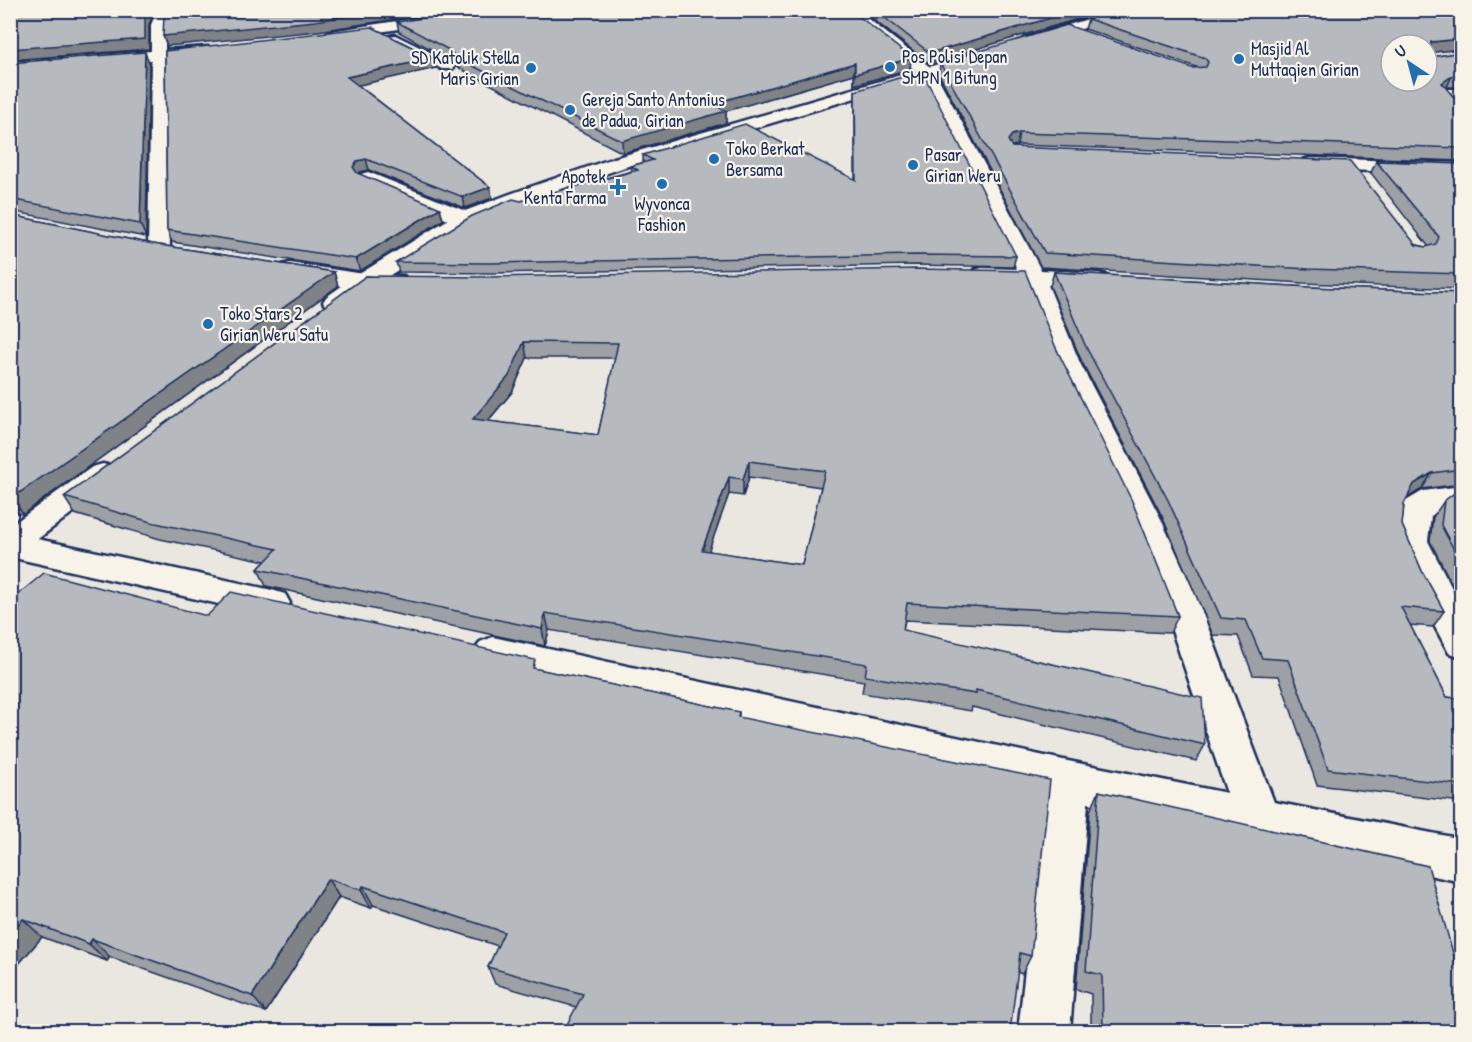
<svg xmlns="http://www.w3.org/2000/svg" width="1472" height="1042" font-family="'Patrick Hand',sans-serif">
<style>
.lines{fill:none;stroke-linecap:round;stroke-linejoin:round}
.street-casing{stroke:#1b2f5e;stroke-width:5}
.highway-casing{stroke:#1b2f5e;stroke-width:5}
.street{fill:#f7f3e8;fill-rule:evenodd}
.highway{fill:#f7f3e8;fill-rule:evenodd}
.wall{fill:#9da0a4;stroke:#1b2f5e;stroke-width:1.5;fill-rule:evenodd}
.shaded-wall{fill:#7f8286;stroke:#1b2f5e;stroke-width:1.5}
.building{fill:#b6babf;stroke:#1b2f5e;stroke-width:1.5;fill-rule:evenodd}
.poi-dot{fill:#1f6fb2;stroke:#f7f3e8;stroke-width:2}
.labels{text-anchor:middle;stroke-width:4.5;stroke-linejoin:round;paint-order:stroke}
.far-poi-label{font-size:18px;fill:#1b2f5e;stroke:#f7f3e8;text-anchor:start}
</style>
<rect width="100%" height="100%" fill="#eae7e0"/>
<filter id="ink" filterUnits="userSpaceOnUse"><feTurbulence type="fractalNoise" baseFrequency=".0167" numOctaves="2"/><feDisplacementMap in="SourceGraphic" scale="12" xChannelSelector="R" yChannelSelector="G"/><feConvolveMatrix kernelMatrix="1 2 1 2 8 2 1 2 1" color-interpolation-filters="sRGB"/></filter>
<g filter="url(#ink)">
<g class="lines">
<g class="street-casing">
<g id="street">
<polygon points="157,10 170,10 165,25 165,50 208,47 215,51 208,55 166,59 170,249 167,254 159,256 151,254 148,249 151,60 10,72 10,62 151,51 151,25"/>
<polygon points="470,10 507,10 501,14 331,39 324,35 331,31"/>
<polygon points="842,10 857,10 934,70 1041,270 1098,273 1106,275 1110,280 1106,285 1098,287 1048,285 1080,363 1160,517 1198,601 1274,802 1462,839 1462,882 1088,803 1070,1032 1018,1032 1045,793 480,662 474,652 480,642 493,637 1068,761 1227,793 1162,601 1128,517 1054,363 1023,284 974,280 970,275 974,270 982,268 1017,269 921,75"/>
<polygon points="395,35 452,63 455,66 452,69 442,69 390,42 388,39 390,36"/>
<polygon points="1447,89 1462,89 1462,116 1456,115 1439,94"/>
<polygon points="1310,158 1462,163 1462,175 1303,168 1300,164 1303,160"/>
<polygon points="368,172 473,214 476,219 473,224 465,225 457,224 361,182 358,178 361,174"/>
<path d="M290 263 364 274 404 276 408 281 404 286C373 294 313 283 282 275L278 270 282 265Z"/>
<polygon points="1462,486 1462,506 1442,508 1431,516 1428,541 1462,608 1462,657 1449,653 1413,586 1394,541 1396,520 1406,501 1423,491"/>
<polygon points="10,533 272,590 285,594 290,603 285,612 272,616 10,557"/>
</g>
</g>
<g class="highway-casing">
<g id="highway">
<polygon points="1118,10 1140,10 1035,44 1025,44 1023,41 1025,38"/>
<polygon points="980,52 985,53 987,56 985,59 625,167 524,202 473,224 372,286 344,307 335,309 326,307 323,302 326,297 356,276 457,214 510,194 611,159"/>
<polygon points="103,464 114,467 119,474 114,481 22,551 10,554 10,526 92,467"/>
</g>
</g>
<use href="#street" class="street"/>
<use href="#highway" class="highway"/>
</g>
<g class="wall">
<polygon points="861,10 1108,10 929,63"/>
<polygon points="1088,19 1430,52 1430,54 1432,57 1461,52 1461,87 1446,87 1460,105 1461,105 1461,161 1017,145 1012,146 1426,247 1429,247 1371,173 1376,161 1461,164 1461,289 1303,283 1041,267 939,74 940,63 1199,68 1085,29"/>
<polygon points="397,22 911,58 910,69 854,85 854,74 726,111 726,123 623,153 457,67 453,61 399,32"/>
<polygon points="165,51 434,58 436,68 358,85 490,187 492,198 465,208 369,170 360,172 359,174 440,208 443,220 360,271 172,242 167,230"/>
<polygon points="149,62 146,237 10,211 10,63"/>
<polygon points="855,91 1016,256 1013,267 916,265 491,273 399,272 396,262 521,201 632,171 631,166 643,163 643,155 855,179"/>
<polygon points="10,215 153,244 334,272 338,286 23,514 10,512"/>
<polygon points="1054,272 1309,287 1461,293 1461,484 1422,489 1407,498 1404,504 1402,525 1422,571 1444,611 1433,627 1410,625 1447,697 1461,699 1461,802 1317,785 1279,676 1253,675 1238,636 1213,635 1162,516 1082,362 1050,286"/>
<path d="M366 276 1056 348 1178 616 1170 633 905 620 903 630 1205 745 1196 761 972 707 971 711 862 693 864 681 549 630 545 646 266 586 258 569 265 561 160 539 75 514 64 497ZM527 358H615L598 435 488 421 512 392ZM749 477 821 487 802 565 708 551 729 494 743 496Z"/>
<polygon points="1461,493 1461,602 1430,541 1433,517 1444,501"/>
<polygon points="10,601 207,616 537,669 739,712 739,718 1031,956 1022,974 1017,972 576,1007 495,984 488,967 498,946 373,905 371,908 339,897 266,1012 110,957 107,961 42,937 10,974"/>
<polygon points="1099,791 1461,1032 1091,1032 1091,994 1076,989 1090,811"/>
</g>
<g class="shaded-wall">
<polygon points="147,10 156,10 149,24 149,49 10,60 10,49 145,14"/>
<polygon points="388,10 455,10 318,31 167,46 163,36"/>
<polygon points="1078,10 1108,10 929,63 930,53"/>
<polygon points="1461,39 1461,49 1427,53 1431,42"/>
<polygon points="145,52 149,62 146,237 140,224"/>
<polygon points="434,58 436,68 350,87 347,77"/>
<polygon points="911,58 910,69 854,85 855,74"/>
<polygon points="855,63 854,74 726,111 726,123 623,153 622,141 711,104"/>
<polygon points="1452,76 1447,87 1437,94 1442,83"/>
<polygon points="1019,133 1017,145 1009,147 1008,140 1012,135"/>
<polygon points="366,159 369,170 360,172 356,178 353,167 357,161"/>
<polygon points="490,187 492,198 465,208 463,197"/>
<polygon points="440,208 443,220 360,271 356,259"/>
<polygon points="334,272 338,286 23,514 12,498"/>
<polygon points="524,342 527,358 512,392 476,435 473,419"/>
<polygon points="749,461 749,477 743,496 743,479"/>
<polygon points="1432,473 1422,489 1404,500 1414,484"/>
<polygon points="729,477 729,494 703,567 702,550"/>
<polygon points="545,613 549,630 545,646 542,629"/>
<polygon points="328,879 339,897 266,1012 252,996"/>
<polygon points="363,886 373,905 371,908 361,890"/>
<polygon points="23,919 42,937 10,974 10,933"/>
<polygon points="92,939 110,957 107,961 89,944"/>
</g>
<g class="building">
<polygon points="10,10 147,10 145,14 145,39 10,49"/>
<polygon points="165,10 388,10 315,21 163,36 164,16"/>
<polygon points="475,10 851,10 911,58 855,74 855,63 711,104 726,111 622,141 455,57 451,51 397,22"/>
<polygon points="875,10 1078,10 930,53"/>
<path d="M1117 10H1461V39L1431 42 1430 54 1432 57 1461 52V76H1452L1442 83 1460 105H1461V148L1019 133 1012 135 1008 140 1012 147 1350 161 1416 245 1426 247 1436 244 1439 237 1376 161 1461 164V274L1309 269 1045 253 940 63 1067 25 1192 68 1206 67 1208 62 1205 58 1088 19ZM1391 45H1427V81H1391Z"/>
<polygon points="372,27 434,58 347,77 490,187 463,197 366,159 357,161 353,167 357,173 440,208 356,259 167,230 165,51"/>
<polygon points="145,52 140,224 10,199 10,63"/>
<polygon points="922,71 1016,256 917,255 489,263 396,262 472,216 513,199 521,201 638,170 631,166 653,160 643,155 745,124 856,180 855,91"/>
<polygon points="10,215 153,244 334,272 12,498 10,498"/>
<path d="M918 269 1025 271 1056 348 1132 501 1178 616 907 603 903 630 1202 698 1205 745 976 690V694L865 676 867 664 545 613 542 629 258 569 277 549 151 522 64 497 366 276 488 277ZM524 342 618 343 598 435 473 419 509 376ZM749 461 825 471 802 565 702 550 729 477 743 479Z"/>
<polygon points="1054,272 1309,287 1461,293 1461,469 1432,473 1414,484 1404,504 1402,525 1422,571 1444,611 1401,607 1447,697 1461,699 1461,785 1328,769 1288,660 1262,658 1246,620 1221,618 1168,500 1086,347"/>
<polygon points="1461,493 1461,563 1441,525 1444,501 1453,494"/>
<polygon points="44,573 207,616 231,592 535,660 533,668 739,712 738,717 1050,780 1031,956 1020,953 1010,1032 563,1032 583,994 488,967 504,932 363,886 361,890 328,879 252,996 92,939 89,944 23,919 10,933 10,601"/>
<polygon points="1099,791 1428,866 1461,981 1461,1032 1103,1032 1102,975 1086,971"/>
</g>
</g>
<g class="poi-dot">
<circle cx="1239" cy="59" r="6"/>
<circle cx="890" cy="67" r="6"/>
<circle cx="531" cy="68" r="6"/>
<circle cx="570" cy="110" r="6"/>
<circle cx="714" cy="159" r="6"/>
<circle cx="913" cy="165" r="6"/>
<circle cx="662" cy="184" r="6"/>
<path d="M615 178h6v6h6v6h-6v6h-6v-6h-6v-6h6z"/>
<circle cx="208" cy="324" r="6"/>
</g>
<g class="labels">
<g class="far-poi-label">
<text x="1251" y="55">Masjid Al<tspan x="1251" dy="21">Muttaqien Girian</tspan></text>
<text x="902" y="63">Pos Polisi Depan<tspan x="902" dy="21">SMPN 1 Bitung</tspan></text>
<text x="519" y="64" text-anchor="end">SD Katolik Stella<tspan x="519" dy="21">Maris Girian</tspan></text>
<text x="582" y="106">Gereja Santo Antonius<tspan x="582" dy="21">de Padua, Girian</tspan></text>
<text x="726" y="155">Toko Berkat<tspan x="726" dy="21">Bersama</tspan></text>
<text x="925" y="161">Pasar<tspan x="925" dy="21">Girian Weru</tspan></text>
<text x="606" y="183" text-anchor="end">Apotek<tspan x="606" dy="21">Kenta Farma</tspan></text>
<text x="662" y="210" text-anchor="middle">Wyvonca<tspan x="662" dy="21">Fashion</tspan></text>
<text x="220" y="320">Toko Stars 2<tspan x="220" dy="21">Girian Weru Satu</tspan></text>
</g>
</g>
<rect width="1472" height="1042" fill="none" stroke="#f7f3e8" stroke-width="36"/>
<rect x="18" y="18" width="1436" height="1006" fill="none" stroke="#1b2f5e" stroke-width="2" filter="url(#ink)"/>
<g transform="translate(1409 63) rotate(324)"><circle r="28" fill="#f7f3e8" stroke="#9fa5b1" stroke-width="1.5"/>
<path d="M0-4.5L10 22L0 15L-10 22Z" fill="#1f6fb2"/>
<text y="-9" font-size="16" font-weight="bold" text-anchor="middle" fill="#1b2f5e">U</text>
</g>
</svg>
